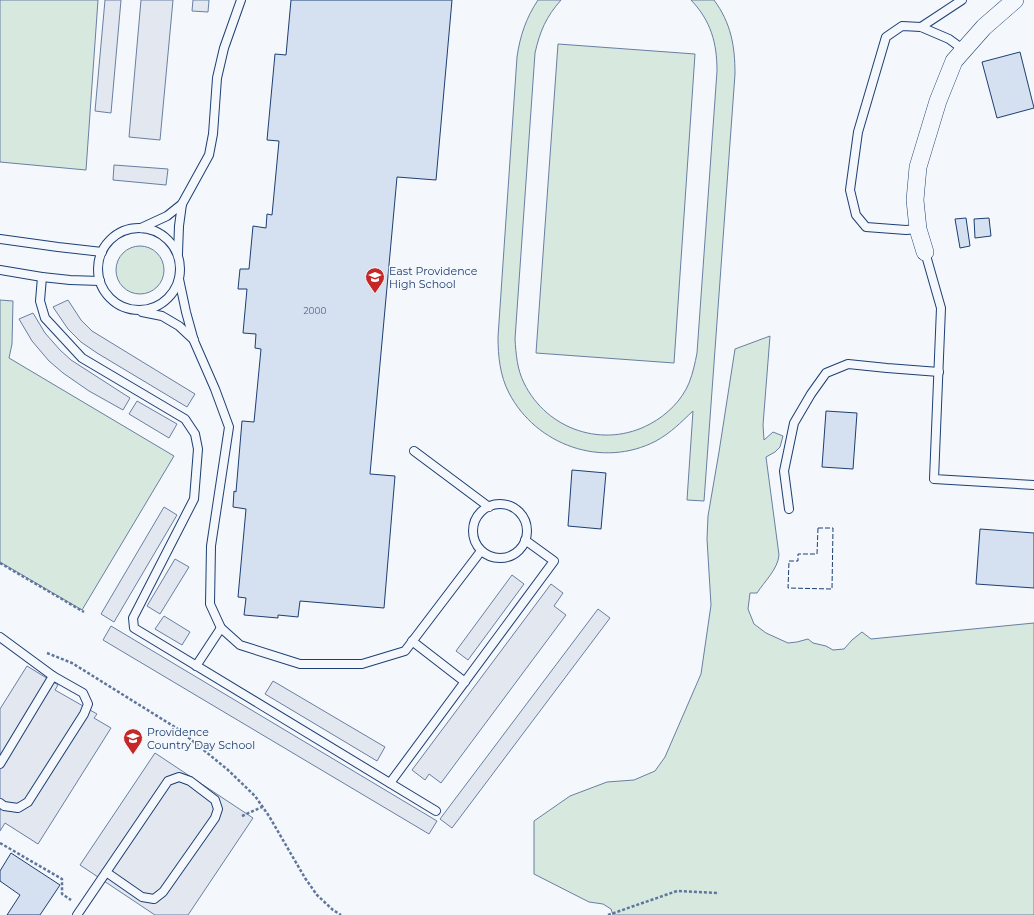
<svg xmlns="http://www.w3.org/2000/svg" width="1034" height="915" font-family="Montserrat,sans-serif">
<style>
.green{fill:#d7e8df;stroke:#687fa3}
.parking{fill:#e3e8f0;stroke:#687fa3}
.building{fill:#d5e0f0;stroke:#1d3f73}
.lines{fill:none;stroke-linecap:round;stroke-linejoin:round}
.lane-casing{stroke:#1d3f73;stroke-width:10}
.street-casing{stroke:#1d3f73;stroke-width:18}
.path{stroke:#5e769c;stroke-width:2.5;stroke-dasharray:3 2;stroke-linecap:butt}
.lane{stroke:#f4f7fb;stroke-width:8}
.street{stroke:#f4f7fb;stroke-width:17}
.fence{stroke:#1d3f73;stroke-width:1;stroke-dasharray:5 2;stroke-linecap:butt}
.labels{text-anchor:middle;stroke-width:3;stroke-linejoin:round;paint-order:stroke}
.number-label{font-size:9px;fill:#4b6792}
.poi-label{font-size:11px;fill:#1d3f73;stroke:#f4f7fb;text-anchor:start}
</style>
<rect width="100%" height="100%" fill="#f4f7fb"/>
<g class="green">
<polygon points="0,0 98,0 86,170 0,162"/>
<path d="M538 0H561C546 17 540 31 535 53L515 339C516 354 517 369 524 383 547 430 604 449 650 424 667 415 682 400 689 383 693 373 695 363 697 353L717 71C717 43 711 21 691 0H714C731 23 735 46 735 74L704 501 687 500 693 411C680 423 672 432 656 441 602 469 536 445 509 393 500 376 498 356 498 337L517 57C520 36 526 18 538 0Z"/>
<polygon points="558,44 695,54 674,363 536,353"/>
<circle cx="140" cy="270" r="24"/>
<polygon points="0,300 13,301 12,344 9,358 174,456 82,610 0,562"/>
<path d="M770 336 763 425 764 440 773 432 783 436 780 447 775 452 766 457 779 555C778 569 764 582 757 593H750L748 609 754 624 766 633 788 643 797 642 808 639 813 643 826 646 833 650 844 649 852 640 862 632 871 639 1034 623V915H613L611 909 603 904 589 902 534 874V821L570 796 607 782 634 780 655 771 665 757 701 674 711 605 707 539 708 516 719 452 735 349Z"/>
</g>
<g class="parking">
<polygon points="105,0 121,0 111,113 95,111"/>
<polygon points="141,0 173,0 160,140 129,137"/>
<polygon points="193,0 209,0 208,12 192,11"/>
<polygon points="114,165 168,169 166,185 113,180"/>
<polygon points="68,300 81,320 92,331 195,394 187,407 97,353 81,342 68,329 53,307"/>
<polygon points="33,313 45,333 60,350 71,360 130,398 123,410 89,391 63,373 49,361 32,341 19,319"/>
<polygon points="137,401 177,424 169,438 129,414"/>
<polygon points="164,507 177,515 114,622 101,614"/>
<polygon points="175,559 189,567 160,614 147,606"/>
<polygon points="512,575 524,584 468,660 456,651"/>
<polygon points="551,584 563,593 554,606 566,615 441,783 429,774 425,780 412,770"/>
<polygon points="598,609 610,618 452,828 440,819"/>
<polygon points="164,616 190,632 182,645 155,629"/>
<polygon points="111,626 437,821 429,834 103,640"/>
<polygon points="27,666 58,685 55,690 97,714 94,718 111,728 38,844 5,823 0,831 0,709"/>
<polygon points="273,681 385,747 377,761 265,694"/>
<polygon points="155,753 253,818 188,915 155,915 80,865"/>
</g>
<g class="building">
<polygon points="291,0 452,0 436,180 397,177 370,474 395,476 384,608 300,601 298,617 278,615 278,618 244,615 246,598 238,597 246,509 233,507 234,491 236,492 242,421 254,422 261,349 255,348 256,334 243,333 247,289 238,289 240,269 249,269 253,226 266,228 267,214 272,215 279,141 267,140 275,54 286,55"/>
<polygon points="1020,52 1034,108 997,118 982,62"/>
<polygon points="966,218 970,246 960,248 955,219"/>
<polygon points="989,218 991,236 975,238 974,219"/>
<polygon points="826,411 857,413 853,469 822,467"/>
<polygon points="572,470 606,473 601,529 568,526"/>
<polygon points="980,529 1034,533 1034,588 976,584"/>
<polygon points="11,853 60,885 40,915 7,915 20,895 0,881 0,871"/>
</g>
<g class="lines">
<g class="lane-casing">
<g id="lane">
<polyline points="921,27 962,0"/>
<circle cx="139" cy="269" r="41"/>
<polyline points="141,228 167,216 182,204 209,155 213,134 217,78 224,48 241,0"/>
<polyline points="918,229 906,230 866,227 856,215 850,190 858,132 886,37 902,26 921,27 949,39 964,50"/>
<polyline points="0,239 58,247 102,252"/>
<polyline points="925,252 941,308 934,479 1034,485"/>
<polyline points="178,253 179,226 182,204"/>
<polyline points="0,270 42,277 70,280 100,281"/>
<polyline points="42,277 40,301 45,318 82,358 185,419 195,434 198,449 194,499 133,618 134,628 436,811"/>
<polyline points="179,279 186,312 194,341 215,389 229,427 211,546 210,604 221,628 240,645 300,664 362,664 405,651 481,551"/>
<polyline points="142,312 162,316 179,326 194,340"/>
<polyline points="414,451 489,507"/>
<circle cx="500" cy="531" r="27"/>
<polyline points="789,509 784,471 794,423 811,394 826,373 848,364 887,368 939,372"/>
<polyline points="0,637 53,676 83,693 88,704 84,714 28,802 18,808 4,806 0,803"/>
<polyline points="412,641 465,682"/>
<polyline points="196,666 221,628"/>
<polyline points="0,764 53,676"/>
<polyline points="390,783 554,561 525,540"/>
<polyline points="77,915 168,781 179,777 190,781 215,800 218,809 215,818 163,892 154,899 142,897 106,872"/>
</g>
</g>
<g class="street-casing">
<polyline id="street" points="925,252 918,229 915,200 918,167 938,101 954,61 984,27 1015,0"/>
</g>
<g class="path">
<polyline points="0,563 84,612"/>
<polyline points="47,653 72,663 178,729 228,770 255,796 269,816 305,878 317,895 333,910 341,915"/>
<polyline points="242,816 262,807"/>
<polyline points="0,843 62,879 62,894 71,900"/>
<polyline points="608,915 677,891 719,893"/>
</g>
<use href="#lane" class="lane"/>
<use href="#street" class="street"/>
<polygon class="fence" points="818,528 833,528 832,589 788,588 789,561 798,561 798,554 817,554"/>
</g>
<defs>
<g id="school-pin" transform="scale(1)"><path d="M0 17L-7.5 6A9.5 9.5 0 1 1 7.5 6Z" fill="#c62828" stroke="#f4f7fb"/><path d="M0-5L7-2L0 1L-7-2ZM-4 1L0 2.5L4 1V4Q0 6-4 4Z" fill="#fff"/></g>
</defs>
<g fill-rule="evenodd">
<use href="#school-pin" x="375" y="277"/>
<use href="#school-pin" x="133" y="738"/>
</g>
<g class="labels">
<g class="number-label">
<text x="315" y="314">2000</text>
</g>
<g class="poi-label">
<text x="389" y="275">East Providence<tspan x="389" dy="13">High School</tspan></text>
<text x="147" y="736">Providence<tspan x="147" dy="13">Country Day School</tspan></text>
</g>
</g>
</svg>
